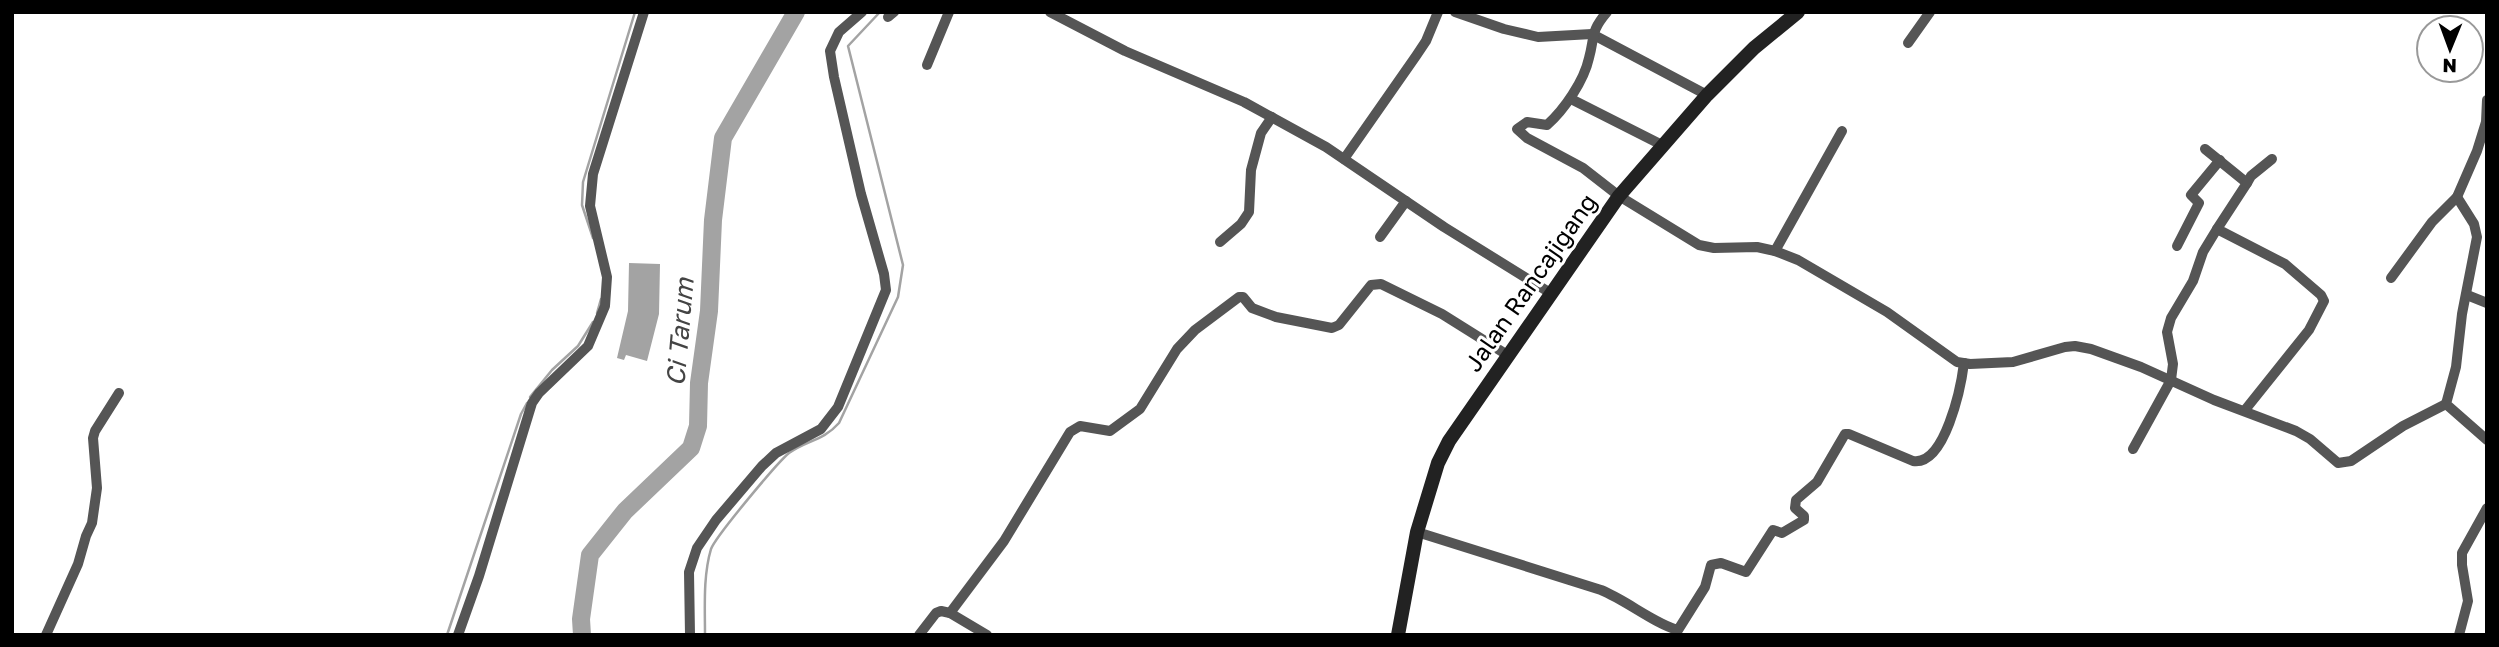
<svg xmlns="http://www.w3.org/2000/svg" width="2499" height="647" font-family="'Golos Text',sans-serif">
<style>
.water{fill:#a3a3a3}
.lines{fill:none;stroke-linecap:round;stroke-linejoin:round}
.stream{stroke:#a3a3a3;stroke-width:2.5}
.river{stroke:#a3a3a3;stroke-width:18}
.minor{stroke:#555;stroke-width:10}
.secondary{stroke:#222;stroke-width:14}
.labels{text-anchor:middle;stroke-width:6;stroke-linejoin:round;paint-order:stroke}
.street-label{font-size:24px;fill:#000;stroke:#fff}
.water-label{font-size:26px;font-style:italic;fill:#444;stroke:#fff}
</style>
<rect width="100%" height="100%" fill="#fff"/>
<polygon class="water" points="629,263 660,264 659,314 647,361 626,355 624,360 617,358 628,311"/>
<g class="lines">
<g class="stream">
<polyline points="593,238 582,205 583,182 635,12"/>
<polyline points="597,313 601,299"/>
<polyline points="530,397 552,370 578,346 593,322"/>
<polyline points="447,635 521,414 527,403"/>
<path d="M705 635C705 607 703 576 711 549 716 536 777 463 789 453 807 440 823 441 839 423L898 297 903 265 848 46 880 12"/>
</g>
<polyline class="river" points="582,635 581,619 590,555 625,511 691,448 698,426 699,383 709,311 713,220 723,138 796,12"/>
<g class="minor">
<polyline points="1050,12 1125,51 1244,102 1326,147 1444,227 1552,294"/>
<polyline points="1455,12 1504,29 1538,37 1592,34 1707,95"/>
<path d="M1607 12C1590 32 1595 36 1589 58 1584 81 1564 110 1547 125L1527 122 1517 129 1527 138 1583 168 1619 196 1699 245 1714 248 1757 247 1775 251 1798 260 1887 312 1957 362 1970 364 2013 362 2065 347 2075 346 2091 349 2141 367 2214 400 2296 431 2310 439 2338 463 2351 461 2403 426 2446 404"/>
<polyline points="888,17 894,12"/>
<polyline points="1908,43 1930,12"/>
<polyline points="927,65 949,12"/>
<polyline points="1571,99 1662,145"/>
<polyline points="2205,149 2247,183 2217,229 2285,264 2321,295 2324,301 2309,330 2245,410"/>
<polyline points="1344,159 1416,56 1426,41 1438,12"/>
<polyline points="2247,183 2251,176 2272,159"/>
<polyline points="2457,197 2474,224 2477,237 2462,314 2456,367 2446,404 2487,440"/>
<polyline points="1380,237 1406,201"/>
<polyline points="1220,242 1241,224 1249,212 1251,170 1261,133 1272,117"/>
<polyline points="2177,246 2199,203 2191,195 2220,160"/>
<polyline points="1775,251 1842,131"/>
<polyline points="2391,278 2432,222 2457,197 2477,151 2486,122 2487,100"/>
<polyline points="2467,295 2487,303"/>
<polyline points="2133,449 2171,380 2173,364 2167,332 2171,318 2193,281 2203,252 2217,229"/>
<path d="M1417 532 1601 590C1626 600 1655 624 1678 630L1705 587 1711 565 1721 563 1746 572 1773 530 1782 533 1804 520V516L1795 508 1796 500 1817 482 1845 434H1849L1913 461C1945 466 1961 387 1964 363"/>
<polyline points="950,613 1004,541 1070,432 1080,426 1110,431 1140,409 1177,349 1195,330 1239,297 1243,297 1252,308 1276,317 1332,328 1339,325 1371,285 1381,284 1442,314 1509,356"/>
<polyline points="46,635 78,564 86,536 92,523 97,488 93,438 95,431 119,393"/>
<polyline points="458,635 479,576 532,403 539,393 588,346 605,306 607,277 590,206 593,174 644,12"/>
<polyline points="690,635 689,572 697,548 716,520 762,466 776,453 821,429 838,407 886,290 884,274 861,194 834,77 830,51 839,32 862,12"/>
<polyline points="919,635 936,613 941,611 950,613 987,635"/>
<polyline points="2459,635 2468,601 2462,565 2462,553 2487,508"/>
</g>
<polyline class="secondary" points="1398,635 1417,532 1438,463 1449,441 1619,196 1707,95 1754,48 1798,12"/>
</g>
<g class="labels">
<g class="street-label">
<text transform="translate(1531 283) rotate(-55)" y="8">Jalan Rancajigang</text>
</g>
<g class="water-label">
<text transform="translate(680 332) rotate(-85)" y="9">Ci Tarum</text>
</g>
</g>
<rect width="2499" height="647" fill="none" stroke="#000000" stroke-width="28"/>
<g transform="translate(2450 49) rotate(181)"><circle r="33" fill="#ffffff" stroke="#999999" stroke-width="2"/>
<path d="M0-5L12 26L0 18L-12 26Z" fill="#000000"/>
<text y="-10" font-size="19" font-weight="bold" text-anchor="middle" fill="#000000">N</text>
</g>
</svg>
